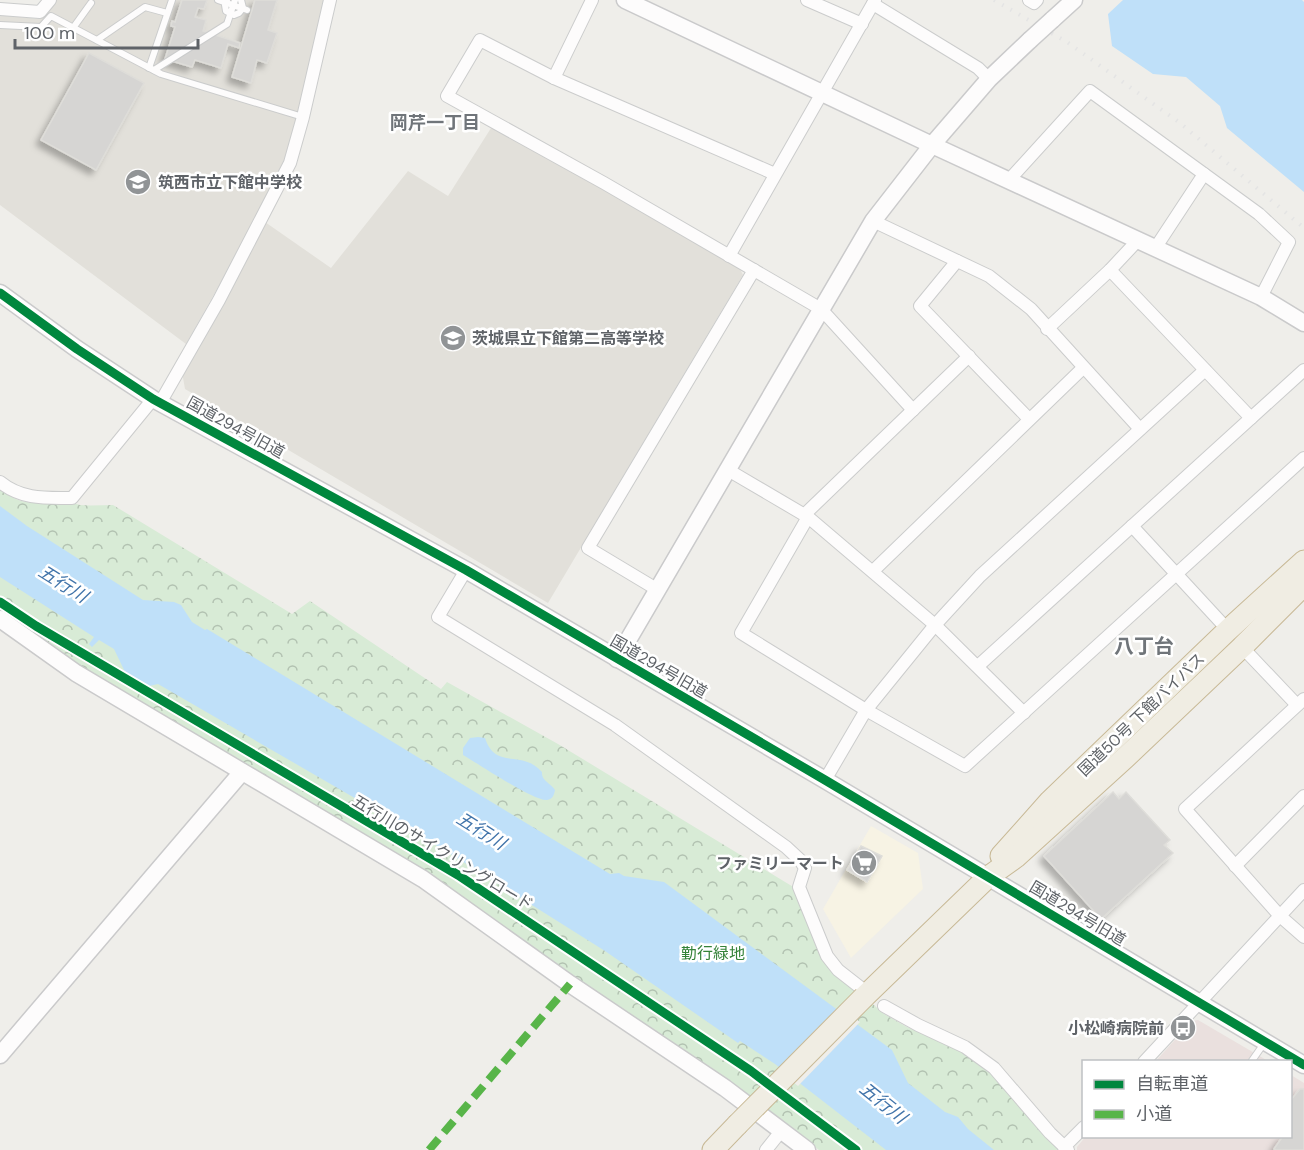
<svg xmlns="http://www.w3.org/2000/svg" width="1304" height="1150" font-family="'DM Sans','Noto Sans JP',sans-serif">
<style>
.commercial{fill:#f7f3e4}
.education{fill:#e2e0da}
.medical{fill:#eae0de}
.park{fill:url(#park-crowns)}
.water{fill:#bfe0f9}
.pier{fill:#efeeea}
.building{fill:#d6d5d3;stroke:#deddd9;stroke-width:1.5;filter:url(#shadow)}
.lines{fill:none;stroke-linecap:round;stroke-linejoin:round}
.lane-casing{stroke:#cbcccc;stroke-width:8}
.street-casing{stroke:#cbcccc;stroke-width:14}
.secondary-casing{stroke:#cacacb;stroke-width:19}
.highway-casing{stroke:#c8b996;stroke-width:23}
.lane{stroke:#fdfcfc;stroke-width:6}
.street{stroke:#fdfcfc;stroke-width:12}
.secondary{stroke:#fdfcfc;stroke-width:16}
.highway{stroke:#f0ede3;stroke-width:21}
.rail{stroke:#e4e4e4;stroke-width:4;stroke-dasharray:1.5 8;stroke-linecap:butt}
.secondary-bridge-casing{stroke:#cacacb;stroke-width:19;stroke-linecap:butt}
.highway-bridge-casing{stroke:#c8b996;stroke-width:23;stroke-linecap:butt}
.secondary-bridge{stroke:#fdfcfc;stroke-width:16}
.highway-bridge{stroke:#f0ede3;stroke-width:21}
.quiet{stroke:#58b549;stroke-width:8;stroke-dasharray:15 8;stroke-linecap:butt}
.cycleway-casing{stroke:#fff;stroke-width:13}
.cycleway{stroke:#00873e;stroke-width:9}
.labels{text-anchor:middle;stroke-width:5;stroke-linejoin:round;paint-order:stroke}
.poi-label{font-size:16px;font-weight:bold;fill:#5f6368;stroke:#fff;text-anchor:start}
.street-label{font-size:16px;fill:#5f6368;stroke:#fff}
.park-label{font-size:16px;fill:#348238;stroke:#fff}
.neighbourhood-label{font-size:18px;font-weight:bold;fill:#70757a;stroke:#fff}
.water-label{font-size:18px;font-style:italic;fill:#4174aa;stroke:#fff}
.quarter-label{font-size:20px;font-weight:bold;fill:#70757a;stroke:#fff}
</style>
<defs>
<pattern id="park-crowns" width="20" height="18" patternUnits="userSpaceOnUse" patternTransform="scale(1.5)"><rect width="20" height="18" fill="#d8ebd6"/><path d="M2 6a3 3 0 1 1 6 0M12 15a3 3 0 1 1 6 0" fill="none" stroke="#b2c2b1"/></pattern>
<filter id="shadow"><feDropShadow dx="-5" dy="5" stdDeviation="3" flood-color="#0004"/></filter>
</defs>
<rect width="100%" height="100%" fill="#efeeea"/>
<polygon class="commercial" points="871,826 918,853 923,889 851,958 823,909"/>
<g class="education">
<polygon points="54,0 325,0 302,106 286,160 260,213 186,344 0,205 0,15 39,19"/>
<polygon points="498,117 739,267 743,275 548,603 185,389 182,372 265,222 331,268 408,171 448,196"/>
</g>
<g class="medical">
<polygon points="1198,1020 1268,1061 1155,1062 1192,1021"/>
<polygon points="1291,1075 1304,1083 1304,1150 1077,1150 1077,1147 1086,1136 1290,1136"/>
</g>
<path class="park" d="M0 489C24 509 38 501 66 501 71 501 75 504 80 505 90 506 102 505 113 505L292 614 310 601 441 689 447 682 558 744 795 888 821 958 884 1014 907 1027 964 1052 988 1069 1062 1150H819L729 1083 100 680 0 611Z"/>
<g class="water">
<polygon points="1123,0 1302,0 1304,2 1304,192 1227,128 1220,106 1186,77 1153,74 1112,46 1108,14"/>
<polygon points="0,506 27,526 143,600 174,602 181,605 192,622 205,630 207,629 610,874 619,873 624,876 664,882 892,1050 908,1083 945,1112 958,1117 968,1129 994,1150 886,1150 775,1064 740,1041 738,1043 605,951 441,848 158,684 149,686 125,672 114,649 99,640 92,647 89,644 94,637 0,577"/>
<path d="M478 737 485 738C496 771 520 748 542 772 541 781 551 783 555 790 554 795 553 799 547 800 535 802 477 763 463 755V748L470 738Z"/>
</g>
<polygon class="pier" points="843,1009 860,1022 798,1086 780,1072"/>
<g class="building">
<polygon points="182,0 207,0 204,9 198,8 195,17 206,20 203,31 240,43 239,48 228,44 221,68 195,60 192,67 165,59 175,27 171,26 172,21 175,22"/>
<polygon points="255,0 277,0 268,30 277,33 267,63 257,60 251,83 232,77"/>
<polygon points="89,53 144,83 96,170 41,140"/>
<polygon points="1113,792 1119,799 1126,792 1170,840 1164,845 1173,853 1101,919 1044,856"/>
<polygon points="861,846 882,856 867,882 847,870"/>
<polygon points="1300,1089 1304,1089 1304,1150 1276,1150 1274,1149 1283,1136 1290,1136 1290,1101"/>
</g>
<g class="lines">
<g class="lane-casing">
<g id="lane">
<polyline points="218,0 247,10"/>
<polyline points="227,0 225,5 226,11 234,15 239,13 243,8 241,0"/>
<polyline points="0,25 41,27 51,16 161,74 303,117"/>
<polyline points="73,28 91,3"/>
<polyline points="97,40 145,7 167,13"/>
<polyline points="149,68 172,0"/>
<polyline points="154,70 227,24 235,0"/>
<polyline points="1251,1062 1265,1042"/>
</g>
</g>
<g class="street-casing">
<g id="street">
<polyline points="592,0 554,78 480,40 447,96 604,183 821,309 913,410"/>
<polyline points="807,0 862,24"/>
<polyline points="1029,0 1034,3 1037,0"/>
<polyline points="873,4 978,68 989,79"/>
<polyline points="0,9 40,12 50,0"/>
<polyline points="554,78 775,174"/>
<polyline points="1009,180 1090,91 1259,214 1289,242 1261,297"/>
<polyline points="873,221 989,276 1031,309 1140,429"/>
<polyline points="1156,247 1204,174"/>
<polyline points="729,256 875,0"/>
<polyline points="957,261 920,306 1029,419"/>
<polyline points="1047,329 1110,270 1139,239"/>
<polyline points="160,403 219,300 290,163 303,117 330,0"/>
<polyline points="1251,418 1304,370"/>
<polyline points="728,470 808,517 935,625 1024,713"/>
<path d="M0 482C22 500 46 498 72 498L153 399"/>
<polyline points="805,514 969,356"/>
<polyline points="808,517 741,633 866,710 965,766 1304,458"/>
<polyline points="1132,526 1228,630"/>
<polyline points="466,570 438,617 615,725 786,847 800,860 805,868 799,887 827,956 838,970 861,988"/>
<polyline points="873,571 1083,368"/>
<polyline points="658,590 588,548 754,270"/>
<polyline points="1242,647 1297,705"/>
<polyline points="978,666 1251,418 1110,270"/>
<polyline points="1304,699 1185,809 1280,916 1304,937"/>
<polyline points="825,780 866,710 935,625 980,576 1205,370"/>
<polyline points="1235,866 1304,796"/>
<polyline points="884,1006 918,1025 965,1047 994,1068 1050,1133 1068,1150"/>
<polyline points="1144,1062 1304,890"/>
<polyline points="1064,1147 1084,1127"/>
<polyline points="766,1150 782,1130"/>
</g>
</g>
<g class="secondary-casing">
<g id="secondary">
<polyline points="625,0 932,145 1261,297 1304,323"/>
<polyline points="1052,20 1074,0"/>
<polyline points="0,293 77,349 153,399 466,570 825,780 1304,1065"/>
<polyline points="0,619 76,673 423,879 570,984 725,1088 807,1150"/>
<polyline points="617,659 873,221 932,145 989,79 1030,40"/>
<polyline points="0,1055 242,772"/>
</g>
</g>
<g class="highway-casing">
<g id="highway">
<polyline points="1001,856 1050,801 1228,630 1304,561"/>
<polyline points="864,997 988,877 1016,857 1125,758 1242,647 1304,585"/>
<polyline points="713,1150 737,1125"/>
</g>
</g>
<use href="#lane" class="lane"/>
<use href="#street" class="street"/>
<use href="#secondary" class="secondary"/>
<use href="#highway" class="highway"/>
<polyline class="rail" points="994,0 1067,42 1180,123 1304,228"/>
<g class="secondary-bridge-casing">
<polyline id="secondary-bridge" points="1030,40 1052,20"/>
</g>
<g class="highway-bridge-casing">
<polyline id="highway-bridge" points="737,1125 864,997"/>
</g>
<use href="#secondary-bridge" class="secondary-bridge"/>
<use href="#highway-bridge" class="highway-bridge"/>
<polyline class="quiet" points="429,1150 570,984"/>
<g class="cycleway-casing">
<g id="cycleway">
<polyline points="0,293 77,349 153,399 466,570 825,780 1304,1065"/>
<polyline points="0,602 36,626 458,875 751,1071 856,1150"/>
</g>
</g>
<use href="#cycleway" class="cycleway"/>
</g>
<defs>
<g id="school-disc" transform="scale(1.35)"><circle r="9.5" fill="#919496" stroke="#fff"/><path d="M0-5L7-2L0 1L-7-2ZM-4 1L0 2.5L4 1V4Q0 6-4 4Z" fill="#fff"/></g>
<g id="supermarket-disc" transform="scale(1.35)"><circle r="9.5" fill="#919496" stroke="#fff"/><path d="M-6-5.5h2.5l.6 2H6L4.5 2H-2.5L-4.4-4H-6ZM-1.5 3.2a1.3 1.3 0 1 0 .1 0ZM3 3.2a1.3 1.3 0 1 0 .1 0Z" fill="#fff"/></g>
<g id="bus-disc" transform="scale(1.35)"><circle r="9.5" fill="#919496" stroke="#fff"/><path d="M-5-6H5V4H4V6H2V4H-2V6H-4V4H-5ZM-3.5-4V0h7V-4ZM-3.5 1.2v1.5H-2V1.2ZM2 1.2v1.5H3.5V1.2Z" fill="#fff"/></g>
</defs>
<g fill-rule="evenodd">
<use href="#school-disc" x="138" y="182"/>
<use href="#school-disc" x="453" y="338"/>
<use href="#supermarket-disc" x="864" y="863"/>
<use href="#bus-disc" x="1183" y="1028"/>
</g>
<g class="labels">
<g class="poi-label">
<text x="158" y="188">筑西市立下館中学校</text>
<text x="472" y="344">茨城県立下館第二高等学校</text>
<text x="844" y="869" text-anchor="end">ファミリーマート</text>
<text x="1164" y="1034" text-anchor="end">小松崎病院前</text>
</g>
<g class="street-label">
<text transform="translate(236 427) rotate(29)" y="6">国道294号旧道</text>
<text transform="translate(659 666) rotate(30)" y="6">国道294号旧道</text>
<text transform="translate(1141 714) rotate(-44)" y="6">国道50号 下館バイパス</text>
<text transform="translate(443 852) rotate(31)" y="6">五行川のサイクリングロード</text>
<text transform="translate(1078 913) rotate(31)" y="6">国道294号旧道</text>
</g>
<g class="park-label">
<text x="713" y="959">勤行緑地</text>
</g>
<g class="neighbourhood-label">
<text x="435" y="129">岡芹一丁目</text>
</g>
<g class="water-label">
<text transform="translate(63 584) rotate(32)" y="6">五行川</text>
<text transform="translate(481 831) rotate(32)" y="6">五行川</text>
<text transform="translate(883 1103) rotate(39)" y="6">五行川</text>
</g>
<g class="quarter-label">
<text x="1144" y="653">八丁台</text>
</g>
</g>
<rect x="1082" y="1060" width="210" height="78" fill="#ffffff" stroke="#bfc1c3" stroke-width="1.5"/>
<rect x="1094" y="1080" width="30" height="9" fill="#00873e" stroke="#bfc1c3" stroke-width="1.5"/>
<text x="1136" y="1090" font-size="18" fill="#5f6368">自転車道</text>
<rect x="1094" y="1110" width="30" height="9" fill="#58b549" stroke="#bfc1c3" stroke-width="1.5"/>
<text x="1136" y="1120" font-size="18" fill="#5f6368">小道</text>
<path d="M15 39v9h183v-9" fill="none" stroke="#5f6368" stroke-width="3"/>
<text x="24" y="39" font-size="18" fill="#5f6368" stroke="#ffffff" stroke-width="4.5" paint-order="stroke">100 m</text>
</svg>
